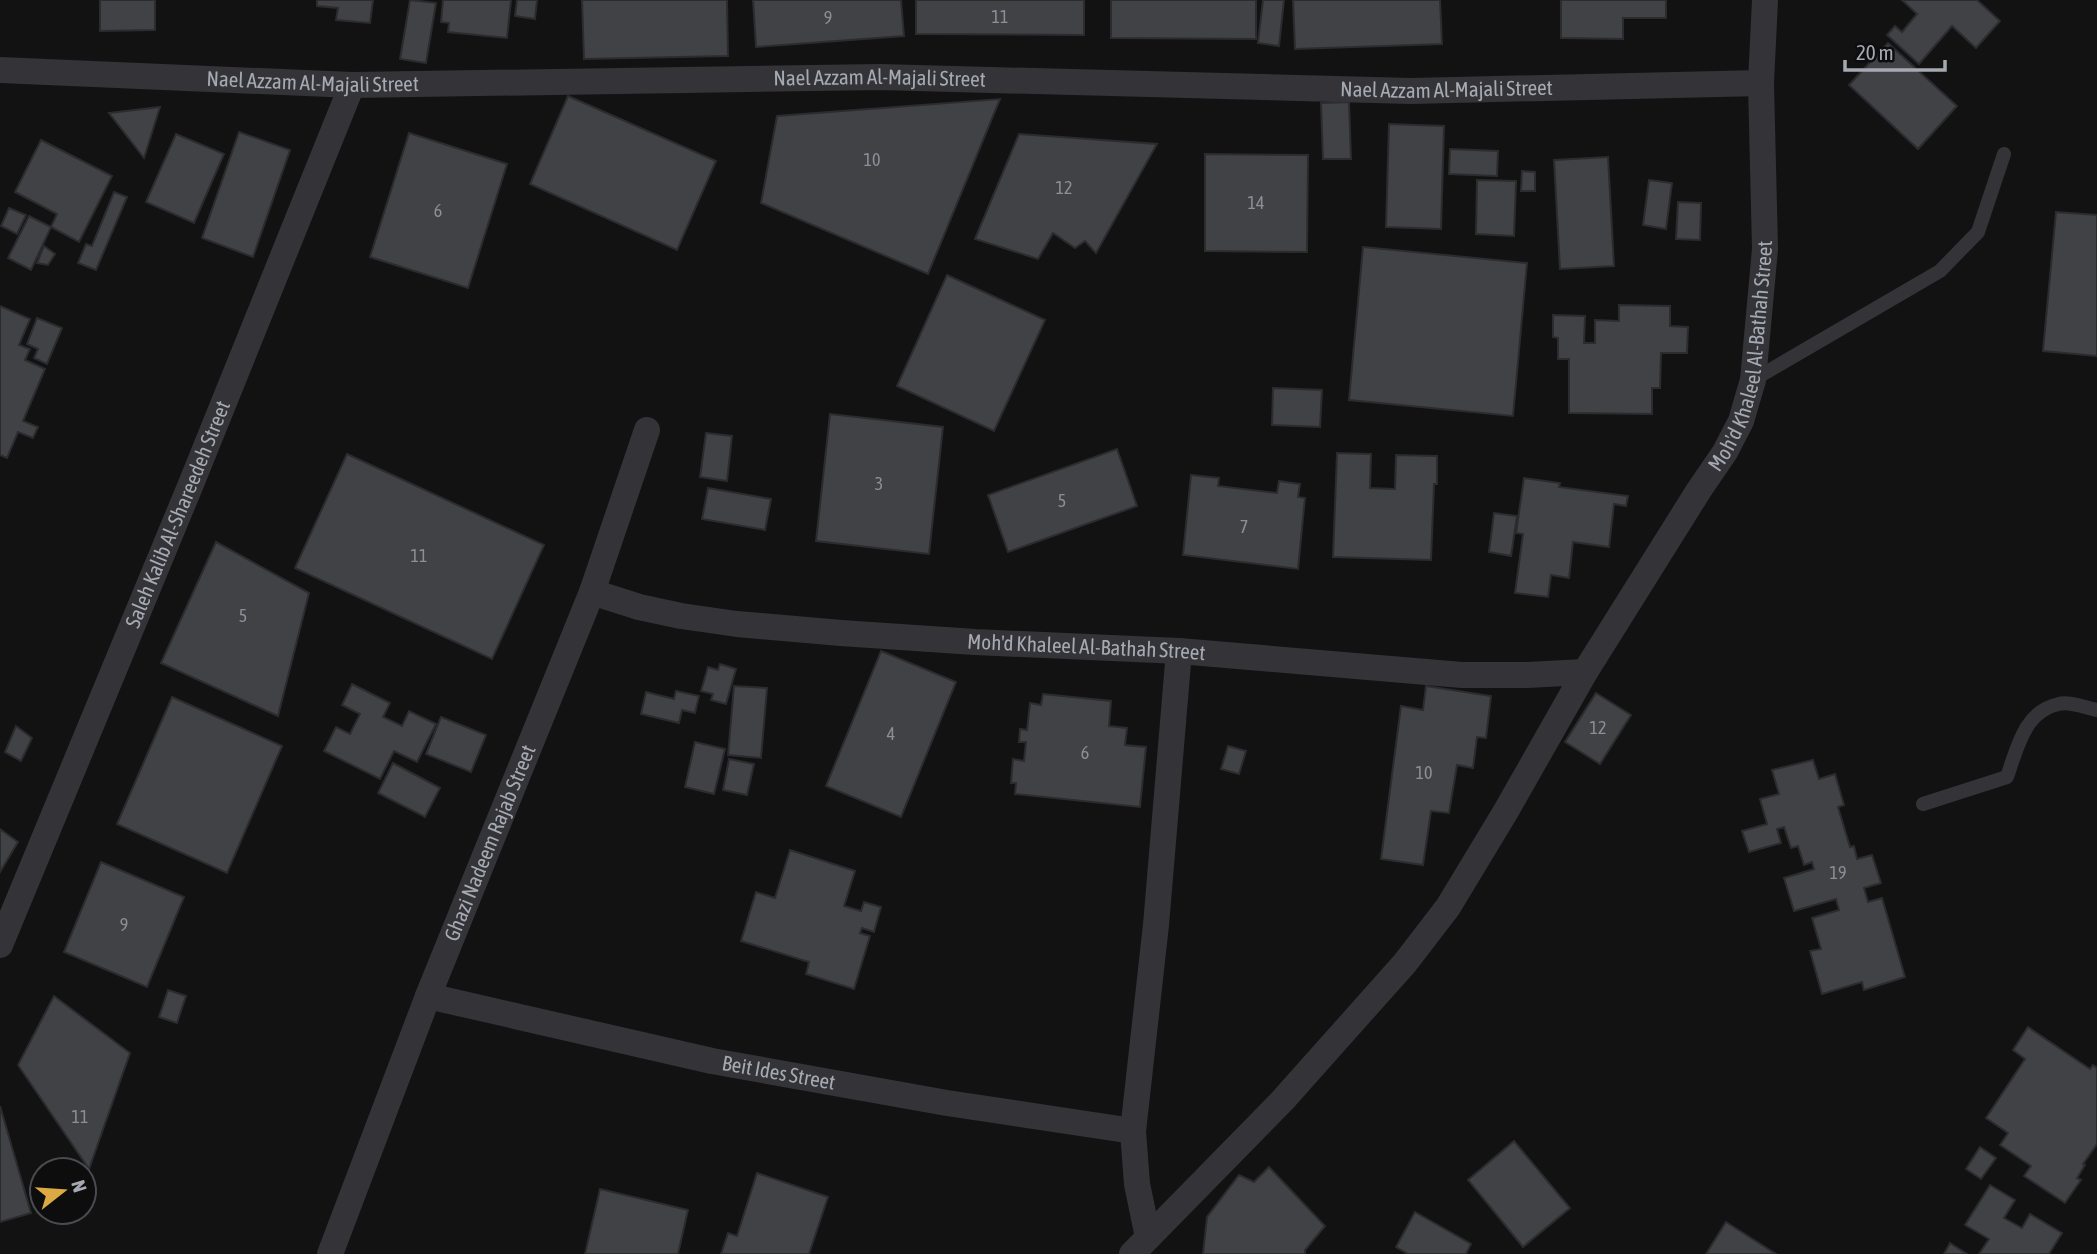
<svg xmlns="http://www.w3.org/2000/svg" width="2097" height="1254" font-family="'Asap Condensed',sans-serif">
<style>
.building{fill:#414246;stroke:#2c2c2f;stroke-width:2}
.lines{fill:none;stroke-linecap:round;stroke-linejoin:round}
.service{stroke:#343438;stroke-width:14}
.minor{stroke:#343438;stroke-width:26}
.labels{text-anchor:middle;stroke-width:5;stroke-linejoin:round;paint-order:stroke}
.number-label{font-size:18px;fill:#8c8f97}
.street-label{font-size:21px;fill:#a5a9b2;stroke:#0d0d0e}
</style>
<rect width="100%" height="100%" fill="#121213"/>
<g class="building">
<polygon points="100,0 155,0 155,30 100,31"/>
<polygon points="317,0 373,0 370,23 336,20 338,8 317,6"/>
<polygon points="410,0 436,3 426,63 400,59"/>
<polygon points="443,0 511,0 507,38 448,32 449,23 441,22"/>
<polygon points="517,0 537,0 535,19 515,16"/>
<polygon points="582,0 727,0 728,56 584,59"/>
<polygon points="753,0 901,0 904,36 756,47"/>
<polygon points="916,0 1084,0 1084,35 916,34"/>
<polygon points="1111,0 1256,0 1256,39 1111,38"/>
<polygon points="1263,0 1284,0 1279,46 1258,43"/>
<polygon points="1293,0 1440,0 1442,44 1295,49"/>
<polygon points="1561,0 1666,0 1666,18 1623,18 1623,39 1561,38"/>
<polygon points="1902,0 1977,0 2000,21 1976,48 1952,26 1919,64 1887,35 1895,26 1902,32 1917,14"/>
<polygon points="1888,43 1957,106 1918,149 1849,85"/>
<polygon points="568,96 716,161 677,250 530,184"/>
<polygon points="1000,99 928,274 761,203 777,116"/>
<polygon points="1349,102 1351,159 1323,159 1321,103"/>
<polygon points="160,107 144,158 109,113"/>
<polygon points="1389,124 1444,126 1441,229 1386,227"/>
<polygon points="239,132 290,150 253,257 202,238"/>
<polygon points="409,133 507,164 468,288 370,257"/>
<polygon points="176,134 224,154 194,223 146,202"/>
<polygon points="1019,134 1157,144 1096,253 1085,241 1075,248 1053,233 1038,259 975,239"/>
<polygon points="41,140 112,176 79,242 51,227 57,214 15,192"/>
<polygon points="1450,149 1498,151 1497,176 1449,174"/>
<polygon points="1205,154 1308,155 1307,252 1205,251"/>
<polygon points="1608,157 1614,266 1560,269 1554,160"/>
<polygon points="1522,171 1535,172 1535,191 1521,191"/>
<polygon points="1477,180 1516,181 1514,236 1476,234"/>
<polygon points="1649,180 1672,183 1666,229 1643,225"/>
<polygon points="114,192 127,197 96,270 78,263 86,244 92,246"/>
<polygon points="1678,202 1701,203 1700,240 1676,239"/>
<polygon points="9,208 26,215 17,234 1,226"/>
<polygon points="2056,212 2097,215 2097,356 2043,351"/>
<polygon points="29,216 51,227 31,270 8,258"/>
<polygon points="44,246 55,254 48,265 37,263"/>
<polygon points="1363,247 1527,263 1513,416 1349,400"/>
<polygon points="947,275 1045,320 994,431 897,386"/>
<polygon points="1619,305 1670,306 1670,326 1688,327 1687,353 1661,353 1660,388 1652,388 1652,414 1569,413 1569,359 1558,359 1558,338 1553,337 1553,315 1585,316 1584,343 1595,343 1595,320 1619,321"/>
<polygon points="0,306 30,319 19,345 30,349 25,360 45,369 23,421 38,427 33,438 18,432 7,458 0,455"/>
<polygon points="37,318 62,328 47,364 34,358 38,349 27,344"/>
<polygon points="1273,388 1322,390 1320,427 1272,425"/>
<polygon points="830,414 943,427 929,554 816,541"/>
<polygon points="706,433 732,436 727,481 700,477"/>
<polygon points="1117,449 1137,506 1008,552 988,495"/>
<polygon points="1337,453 1371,454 1370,488 1395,489 1396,455 1437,456 1437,484 1434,484 1431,560 1333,557"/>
<polygon points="347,454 544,545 492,659 295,568"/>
<polygon points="1191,475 1219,478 1218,486 1277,493 1279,481 1300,484 1298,497 1305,498 1298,569 1183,555"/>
<polygon points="1524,478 1560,483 1559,487 1628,496 1626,506 1614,504 1609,547 1573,542 1569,578 1551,575 1548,597 1515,593 1523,534 1516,533"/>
<polygon points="708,488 771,499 765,530 702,519"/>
<polygon points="1494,513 1517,516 1511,556 1489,552"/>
<polygon points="216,542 309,593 278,716 161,663"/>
<polygon points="881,651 956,682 901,817 826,786"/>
<polygon points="720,664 736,669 726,704 711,700 713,694 701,691 708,667 718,670"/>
<polygon points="352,684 390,703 383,717 402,726 409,711 436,724 417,762 394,751 380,779 324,751 336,727 350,734 360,714 342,705"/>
<polygon points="734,686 767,688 761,758 728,755"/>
<polygon points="1426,686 1491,696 1486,738 1477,737 1473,768 1457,765 1449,813 1431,811 1423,865 1381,859 1401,706 1423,710"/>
<polygon points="676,691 699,696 695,713 682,710 679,723 641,714 646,692 674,699"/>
<polygon points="1596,693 1631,715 1600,764 1565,742"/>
<polygon points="1043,694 1111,701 1109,726 1127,728 1125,745 1146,747 1140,807 1015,794 1016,783 1011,783 1013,759 1024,761 1026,742 1019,742 1020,729 1027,730 1030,703 1041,705"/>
<polygon points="172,697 282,746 227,873 117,824"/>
<polygon points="441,717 486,735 471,772 426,754"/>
<polygon points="16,726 32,738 21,761 5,752"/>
<polygon points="695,742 725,749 714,794 685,787"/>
<polygon points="1228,746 1246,751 1239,774 1221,769"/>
<polygon points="729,759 754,764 747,795 723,790"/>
<polygon points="1813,760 1819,779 1835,774 1844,805 1838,807 1850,847 1854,846 1857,859 1872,855 1881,883 1864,888 1868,902 1882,898 1905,977 1864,990 1862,982 1822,994 1810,951 1821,949 1812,918 1839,910 1836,899 1794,911 1784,878 1814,869 1812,862 1804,865 1798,846 1791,848 1784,827 1777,829 1781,843 1749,852 1742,831 1767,824 1760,799 1779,794 1772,770"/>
<polygon points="393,763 440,788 425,817 378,793"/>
<polygon points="0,829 18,842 0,872"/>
<polygon points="790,850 855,871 844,906 861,911 864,902 881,907 874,932 862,928 860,933 870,936 854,989 806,974 809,962 741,941 756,892 775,898"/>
<polygon points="101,862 184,897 147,987 64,952"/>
<polygon points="168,990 186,996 177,1023 159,1017"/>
<polygon points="54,996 130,1053 89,1169 18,1065"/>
<polygon points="2028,1027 2090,1069 2093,1065 2097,1068 2097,1144 2083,1164 2085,1165 2077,1178 2081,1180 2065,1203 2024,1176 2031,1166 2000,1145 2008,1133 1986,1118 2025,1059 2013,1050"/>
<polygon points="0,1106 31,1213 0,1222"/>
<polygon points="1514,1141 1570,1208 1523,1247 1468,1180"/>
<polygon points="1980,1147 1996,1158 1981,1179 1966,1169"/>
<polygon points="1269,1167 1325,1226 1305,1250 1305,1254 1203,1254 1207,1217 1239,1175 1254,1182"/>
<polygon points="757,1173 828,1197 809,1254 721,1254 728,1233 737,1236"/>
<polygon points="1990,1185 2015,1200 2004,1218 2022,1228 2030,1214 2062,1233 2049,1254 1979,1254 1989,1239 1965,1225"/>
<polygon points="600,1189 688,1210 678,1254 585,1254"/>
<polygon points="1415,1212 1471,1244 1466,1254 1408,1254 1396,1247"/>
<polygon points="1726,1222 1776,1254 1706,1254"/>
<polygon points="1950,1243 1967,1254 1944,1254"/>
</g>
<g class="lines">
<g class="service">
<polyline points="1753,380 1940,271 1978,232 2004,154"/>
<path d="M1923 804 2007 777C2017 749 2024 711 2059 704 2069 701 2086 708 2097 710"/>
</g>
<g class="minor">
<path id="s1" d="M0 70 352 85 880 77 1411 91 1761 83"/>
<path id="s2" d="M592 592 639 607 681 616 737 624 841 633 975 642 1179 651 1462 675H1527L1585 672"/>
<path id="s3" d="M0 945 191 484 352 85"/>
<path id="s4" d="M428 996 712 1061 947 1103 1133 1131"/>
<polyline points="1148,1237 1137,1184 1133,1131 1156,925 1179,651"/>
<path id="s5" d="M330 1254 428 996 592 592 647 430"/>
<path id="s6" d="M1132 1254 1282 1101 1405 963 1448 907 1506 811 1585 672 1699 490 1725 452 1741 421 1753 380 1765 249 1761 83 1765 0"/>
</g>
</g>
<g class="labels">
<g class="number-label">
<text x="1000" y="23">11</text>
<text x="828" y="24">9</text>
<text x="872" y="166">10</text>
<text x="1064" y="194">12</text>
<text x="1256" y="209">14</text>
<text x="438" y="217">6</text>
<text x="879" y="490">3</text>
<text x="1062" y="507">5</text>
<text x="1244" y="533">7</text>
<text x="419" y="562">11</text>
<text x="243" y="622">5</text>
<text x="1598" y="734">12</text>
<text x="891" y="740">4</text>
<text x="1085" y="759">6</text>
<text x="1424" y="779">10</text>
<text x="1838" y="879">19</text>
<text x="124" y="931">9</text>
<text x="80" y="1123">11</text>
</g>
<g class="street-label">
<text dy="7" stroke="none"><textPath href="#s1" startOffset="880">Nael Azzam Al-Majali Street</textPath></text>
<text dy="7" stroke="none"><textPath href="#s1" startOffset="313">Nael Azzam Al-Majali Street</textPath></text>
<text dy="7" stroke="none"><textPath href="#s1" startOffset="1447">Nael Azzam Al-Majali Street</textPath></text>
<text dy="7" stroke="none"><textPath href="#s6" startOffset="1101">Moh'd Khaleel Al-Bathah Street</textPath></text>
<text dy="7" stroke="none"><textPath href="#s3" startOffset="466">Saleh Kalib Al-Shareedeh Street</textPath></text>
<text dy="7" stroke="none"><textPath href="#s2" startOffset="499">Moh'd Khaleel Al-Bathah Street</textPath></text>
<text dy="7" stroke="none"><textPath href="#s5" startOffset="441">Ghazi Nadeem Rajab Street</textPath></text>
<text dy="7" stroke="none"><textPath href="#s4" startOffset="359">Beit Ides Street</textPath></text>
</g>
</g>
<g transform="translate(63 1191) rotate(73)"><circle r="33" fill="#0d0d0e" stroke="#4a4b50" stroke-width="2"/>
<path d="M0-5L12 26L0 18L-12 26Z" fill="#dcaa42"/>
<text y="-10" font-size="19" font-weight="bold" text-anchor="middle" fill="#a5a9b2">N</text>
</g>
<path d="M1845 60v10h100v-10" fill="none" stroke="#a5a9b2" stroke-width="3.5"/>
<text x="1856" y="60" font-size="21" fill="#a5a9b2" stroke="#0d0d0e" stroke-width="5" paint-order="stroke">20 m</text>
</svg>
